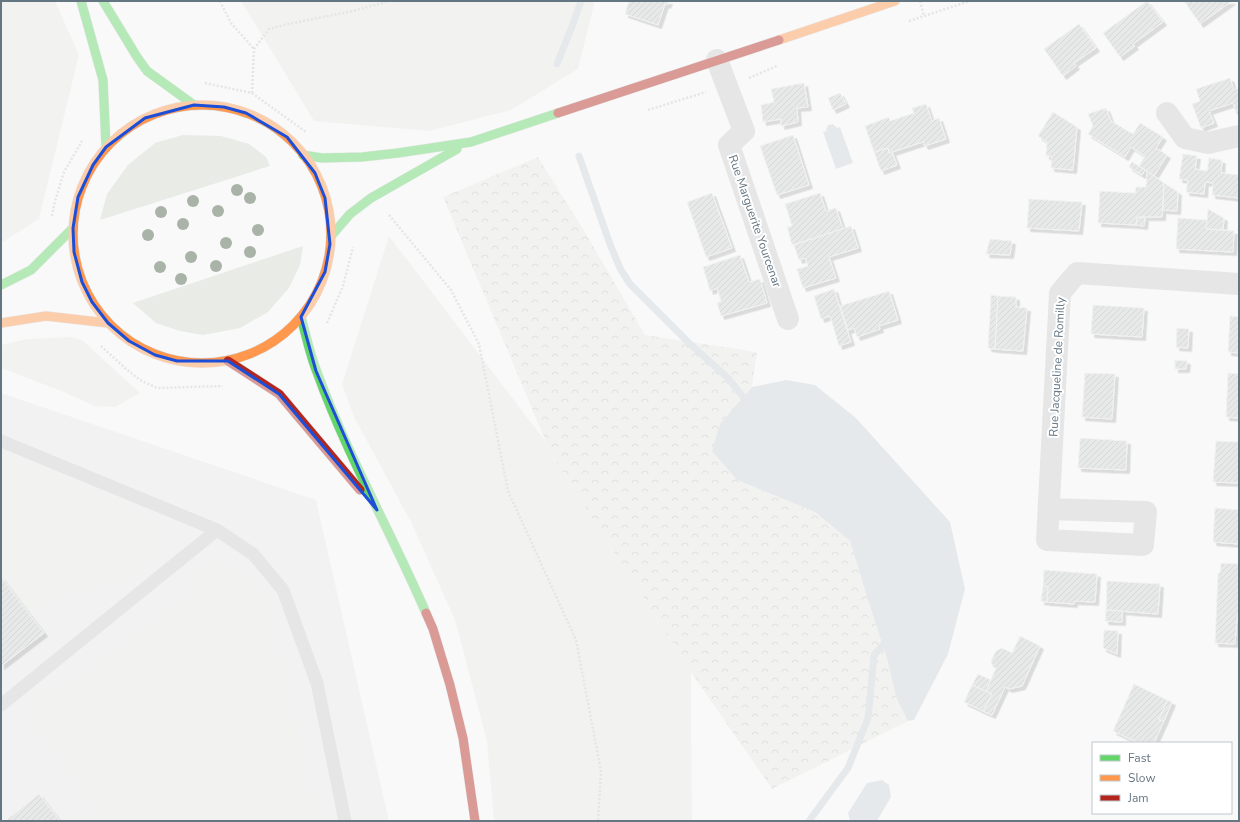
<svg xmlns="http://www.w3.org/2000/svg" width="1240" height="822" font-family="'Nunito Sans',sans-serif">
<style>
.built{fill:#e8e9e9}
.green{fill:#e8ebe6}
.forest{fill:url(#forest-crowns)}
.water{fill:#ced6d9}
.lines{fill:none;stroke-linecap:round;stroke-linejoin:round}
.stream{stroke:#ced6d9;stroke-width:7}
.building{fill:url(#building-hatch);stroke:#e8e8e8;filter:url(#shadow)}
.fast-casing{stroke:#d5d6d7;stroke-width:10}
.slow-casing{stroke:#d5d6d7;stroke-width:10}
.jam-casing{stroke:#d5d6d7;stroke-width:10}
.path{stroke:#cbcccd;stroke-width:2.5;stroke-dasharray:2 2;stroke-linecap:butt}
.lane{stroke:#cecfd0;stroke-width:13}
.street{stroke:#cecfd0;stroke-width:22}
.fast{stroke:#63d668;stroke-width:9}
.slow{stroke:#ff974d;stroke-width:9}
.jam{stroke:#b3261e;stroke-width:9}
.tree{fill:#a9b3a7}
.marked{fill:none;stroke:#1d4ed8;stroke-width:3;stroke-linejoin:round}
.labels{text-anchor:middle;stroke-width:4;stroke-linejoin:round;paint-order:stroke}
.street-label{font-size:12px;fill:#657683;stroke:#fff}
</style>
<defs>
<pattern id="forest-crowns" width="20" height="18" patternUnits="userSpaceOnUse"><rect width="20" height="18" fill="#e8ebe6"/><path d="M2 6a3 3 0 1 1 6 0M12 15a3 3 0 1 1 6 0" fill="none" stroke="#c0c3c0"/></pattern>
<pattern id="building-hatch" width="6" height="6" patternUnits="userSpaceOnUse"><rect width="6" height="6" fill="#d0d2d3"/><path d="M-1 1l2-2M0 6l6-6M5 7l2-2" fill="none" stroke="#acafb1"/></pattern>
<filter id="shadow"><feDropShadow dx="3.5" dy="3.5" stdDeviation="0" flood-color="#0004"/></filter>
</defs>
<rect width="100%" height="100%" fill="#f9f9f9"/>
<polygon class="built" points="1,393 316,500 389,821 1,821"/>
<g class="green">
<polygon points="1,1 55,1 79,55 39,219 1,243"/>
<polygon points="241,1 595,1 578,69 511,110 429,131 314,121"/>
<polygon points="183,135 221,136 249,144 266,157 270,166 100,220 107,194 128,165 155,143"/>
<polygon points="389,236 546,442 548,449 691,672 692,821 494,821 487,741 455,620 411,522 354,417 342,384"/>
<polygon points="303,246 300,265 289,288 268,312 240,328 203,335 180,331 156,323 133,303"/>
<polygon points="71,337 82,340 140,393 115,407 94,406 64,392 1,368 1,345 27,339"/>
<path d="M1 453 125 503C141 512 158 522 160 542 161 546 159 551 159 555L127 583 71 591 29 614 1 577Z"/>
<polygon points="206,565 224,565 243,572 253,580 264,595 316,821 107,821 35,725 32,711 37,693 49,680 58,694 194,591 184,577 193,570"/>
</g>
<polygon class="forest" points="538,157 583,229 645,335 757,352 752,387 743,397 737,480 815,512 850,541 867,597 887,659 897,700 908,721 772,789 691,672 548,449 546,442 443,197"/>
<g class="water">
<polygon points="833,124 837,128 840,127 853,163 836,169 823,132 827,131 826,129 828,125"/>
<polygon points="786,380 815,385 856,418 950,522 965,589 948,654 914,720 908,721 897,700 887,659 867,597 850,541 815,512 737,480 712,451 720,424 752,387"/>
<polygon points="882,780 889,785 891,797 877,821 850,821 848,813 867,783"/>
</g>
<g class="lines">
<g class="stream">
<polyline points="557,64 573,24 581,1"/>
<polyline points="579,156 611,247 621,270 630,284 689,343 727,377 749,404"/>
<polyline points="809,821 848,768 868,718 874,655 888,640"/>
</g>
</g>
<g class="building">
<polygon points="629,1 669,1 667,5 665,4 658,25 625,14"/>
<polygon points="1147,1 1163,22 1133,44 1135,46 1120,57 1103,33"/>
<polygon points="1184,1 1232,1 1200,24"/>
<polygon points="1079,24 1096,48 1074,63 1076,66 1063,76 1044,49"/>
<polygon points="1230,78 1234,90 1239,88 1239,114 1237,115 1233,103 1209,111 1214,123 1201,128 1192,104 1200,101 1196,89"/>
<polygon points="804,83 808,107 797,108 798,122 781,126 781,119 763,122 761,105 774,102 771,89"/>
<polygon points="840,93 846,104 833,110 828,98"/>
<polygon points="926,104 932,121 939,118 946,139 925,146 923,142 889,153 888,148 874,152 865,126 889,117 890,121 914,113 912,108"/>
<polygon points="1106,108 1111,121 1133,134 1140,123 1163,137 1156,148 1167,155 1154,176 1139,166 1145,156 1131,147 1125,157 1088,134 1093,126 1088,114"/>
<polygon points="1053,112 1077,127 1073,170 1051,168 1052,156 1046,156 1047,142 1038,136"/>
<polygon points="793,135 809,185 777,195 760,146"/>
<polygon points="888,148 889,153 892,152 897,165 881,171 874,152"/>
<polygon points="1183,154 1197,156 1195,169 1207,171 1209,158 1222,160 1221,173 1239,175 1239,198 1212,195 1213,183 1205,182 1204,194 1186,192 1188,180 1179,179"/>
<polygon points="1132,162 1145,170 1142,175 1129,167"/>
<polygon points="1147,171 1164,183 1162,217 1137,217 1136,225 1098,223 1100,191 1135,193 1136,187 1146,187"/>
<polygon points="1164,183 1178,192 1177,211 1163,210"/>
<polygon points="712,193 732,248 706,257 687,202"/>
<polygon points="820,193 826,211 836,208 843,229 792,245 787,227 792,226 785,204"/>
<polygon points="1029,199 1082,202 1079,231 1027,228"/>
<polygon points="1208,209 1224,218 1223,230 1206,229"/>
<polygon points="1137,217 1145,218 1144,226 1136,225"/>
<polygon points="1178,218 1207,220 1206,229 1234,231 1233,252 1176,249"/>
<polygon points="851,226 858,248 829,257 836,278 803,288 797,269 808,266 805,258 799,260 794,245"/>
<polygon points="990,239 1012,241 1010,255 986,254"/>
<polygon points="740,255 749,282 760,279 767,303 721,316 717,303 721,301 717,288 710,291 703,267"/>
<polygon points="834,289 851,342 839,346 830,316 821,319 814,296"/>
<polygon points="889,291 898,320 879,326 880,329 857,337 854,328 848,330 840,306"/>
<polygon points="991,295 998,296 995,349 988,348"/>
<polygon points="998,296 1016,297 1016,307 1027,308 1023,351 995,349"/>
<polygon points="1093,305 1144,308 1142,337 1091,334"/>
<polygon points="1230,316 1239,317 1239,353 1228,352"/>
<polygon points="1177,328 1189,329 1188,348 1176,347"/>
<polygon points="1175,360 1187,361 1186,369 1175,369"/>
<polygon points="1085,373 1115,374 1112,419 1082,417"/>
<polygon points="1228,373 1239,374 1239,418 1226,417"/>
<polygon points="1080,438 1127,441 1126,470 1078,468"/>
<polygon points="1216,441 1239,442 1239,483 1213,482"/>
<polygon points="1215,508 1239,510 1239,544 1213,542"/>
<polygon points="1221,563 1239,564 1239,617 1237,617 1235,644 1215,643 1218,573 1220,573"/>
<polygon points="1044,570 1097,574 1095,602 1074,601 1074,604 1047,602 1048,587 1043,586"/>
<polygon points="1,577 44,633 1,666"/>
<polygon points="1107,581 1160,584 1158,614 1106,610"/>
<polygon points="1043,586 1048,587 1047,602 1041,601"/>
<polygon points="1106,610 1122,611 1122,622 1105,621"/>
<polygon points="1104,630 1118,631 1117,654 1103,648"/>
<polygon points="1020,636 1040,646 1022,686 1009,689 1005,687 992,715 983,711 992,694 986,691 996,668 993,667 991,661 996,651 1002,648 1012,653"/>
<polygon points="978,674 991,680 986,691 972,685"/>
<polygon points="1134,684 1167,700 1159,720 1164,721 1154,743 1139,743 1113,731"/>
<polygon points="972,685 992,694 983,711 964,702"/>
<polygon points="1167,700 1172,702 1164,721 1159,720"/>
<polygon points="39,794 60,821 5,821"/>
</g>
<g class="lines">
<g class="fast-casing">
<g id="fast">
<polyline points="81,1 103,80 106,147"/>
<polyline points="103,1 137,57 147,71 194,105"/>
<polyline points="303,155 322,158 362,157 398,153 471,142 558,113"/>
<polyline points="331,236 350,214 371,198 457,149"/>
<polyline points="1,285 31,270 73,228"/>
<path d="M301 317C306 335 310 355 317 372 347 455 391 532 426 613"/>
</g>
</g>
<g class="slow-casing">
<g id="slow">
<polyline points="779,40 895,1"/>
<circle cx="202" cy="234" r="129"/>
<polyline points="1,323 46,316 108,323"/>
</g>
</g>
<g class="jam-casing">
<g id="jam">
<polyline points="558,113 779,40"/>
<polyline points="228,361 279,394 360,490"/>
<polyline points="426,613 433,629 450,685 463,738 475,821"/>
</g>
</g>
<g class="path">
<polyline points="220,1 231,23 254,49"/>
<polyline points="920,1 924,16"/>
<polyline points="909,21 970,1"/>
<polyline points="749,78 777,66"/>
<polyline points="205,83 252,93 306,132"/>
<polyline points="252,93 254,49 269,29 288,24 353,11 389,1"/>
<polyline points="648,110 706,92"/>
<polyline points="389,215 451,290 479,344 508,491 576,640 601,771 598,821"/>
<polyline points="52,216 55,201 64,172 82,141"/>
<polyline points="327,323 343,286 353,247"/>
<polyline points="101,346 125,368 140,380 157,388 223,386"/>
</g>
<g class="lane">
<polyline points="1,441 217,530 253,554 283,590 317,683 345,821"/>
<polyline points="1,705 217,530"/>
</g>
<g class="street">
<polyline points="717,60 744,131 729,145 788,319"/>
<polyline points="1167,113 1185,138 1208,143 1239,136"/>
<polyline points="1049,509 1146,512 1143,545 1047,540 1060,293 1077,273 1239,284"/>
</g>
<use href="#fast" class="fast"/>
<use href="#slow" class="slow"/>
<use href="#jam" class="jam"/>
</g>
<g class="tree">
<circle cx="237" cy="190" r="6"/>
<circle cx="250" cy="198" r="6"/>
<circle cx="193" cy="201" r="6"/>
<circle cx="218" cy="211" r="6"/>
<circle cx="161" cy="212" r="6"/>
<circle cx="183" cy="224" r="6"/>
<circle cx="258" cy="230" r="6"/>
<circle cx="148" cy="235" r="6"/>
<circle cx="226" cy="243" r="6"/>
<circle cx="250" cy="252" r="6"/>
<circle cx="191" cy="257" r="6"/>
<circle cx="216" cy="266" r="6"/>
<circle cx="160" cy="267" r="6"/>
<circle cx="181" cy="279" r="6"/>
</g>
<path d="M0 0H1240V822H0ZM194 105 224 107 246 113 287 137 315 173 325 198 330 244 325 272 301 317 316 371 377 510 279 394 228 361H177L155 355 129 341 108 323 92 302 82 282 74 252 73 228 78 197 93 165 106 147 145 118Z" fill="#f9f9f9" fill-opacity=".55" fill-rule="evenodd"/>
<path class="marked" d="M194 105 224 107 246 113 287 137 315 173 325 198 330 244 325 272 301 317 316 371 377 510 279 394 228 361H177L155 355 129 341 108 323 92 302 82 282 74 252 73 228 78 197 93 165 106 147 145 118Z"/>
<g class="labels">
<g class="street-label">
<text transform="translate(755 221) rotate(71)" y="4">Rue Marguerite Yourcenar</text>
<text transform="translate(1057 367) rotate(-87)" y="4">Rue Jacqueline de Romilly</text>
</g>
</g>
<rect width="1240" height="822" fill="none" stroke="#657683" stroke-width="4"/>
<rect x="1092" y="742" width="140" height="72" fill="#ffffff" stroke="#c1c8cd"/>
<rect x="1100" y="755" width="20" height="6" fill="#63d668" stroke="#c1c8cd"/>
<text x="1128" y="762" font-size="12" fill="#657683">Fast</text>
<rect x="1100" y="775" width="20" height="6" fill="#ff974d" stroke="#c1c8cd"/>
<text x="1128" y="782" font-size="12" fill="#657683">Slow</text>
<rect x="1100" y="795" width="20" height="6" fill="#b3261e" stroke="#c1c8cd"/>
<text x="1128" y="802" font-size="12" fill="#657683">Jam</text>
</svg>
